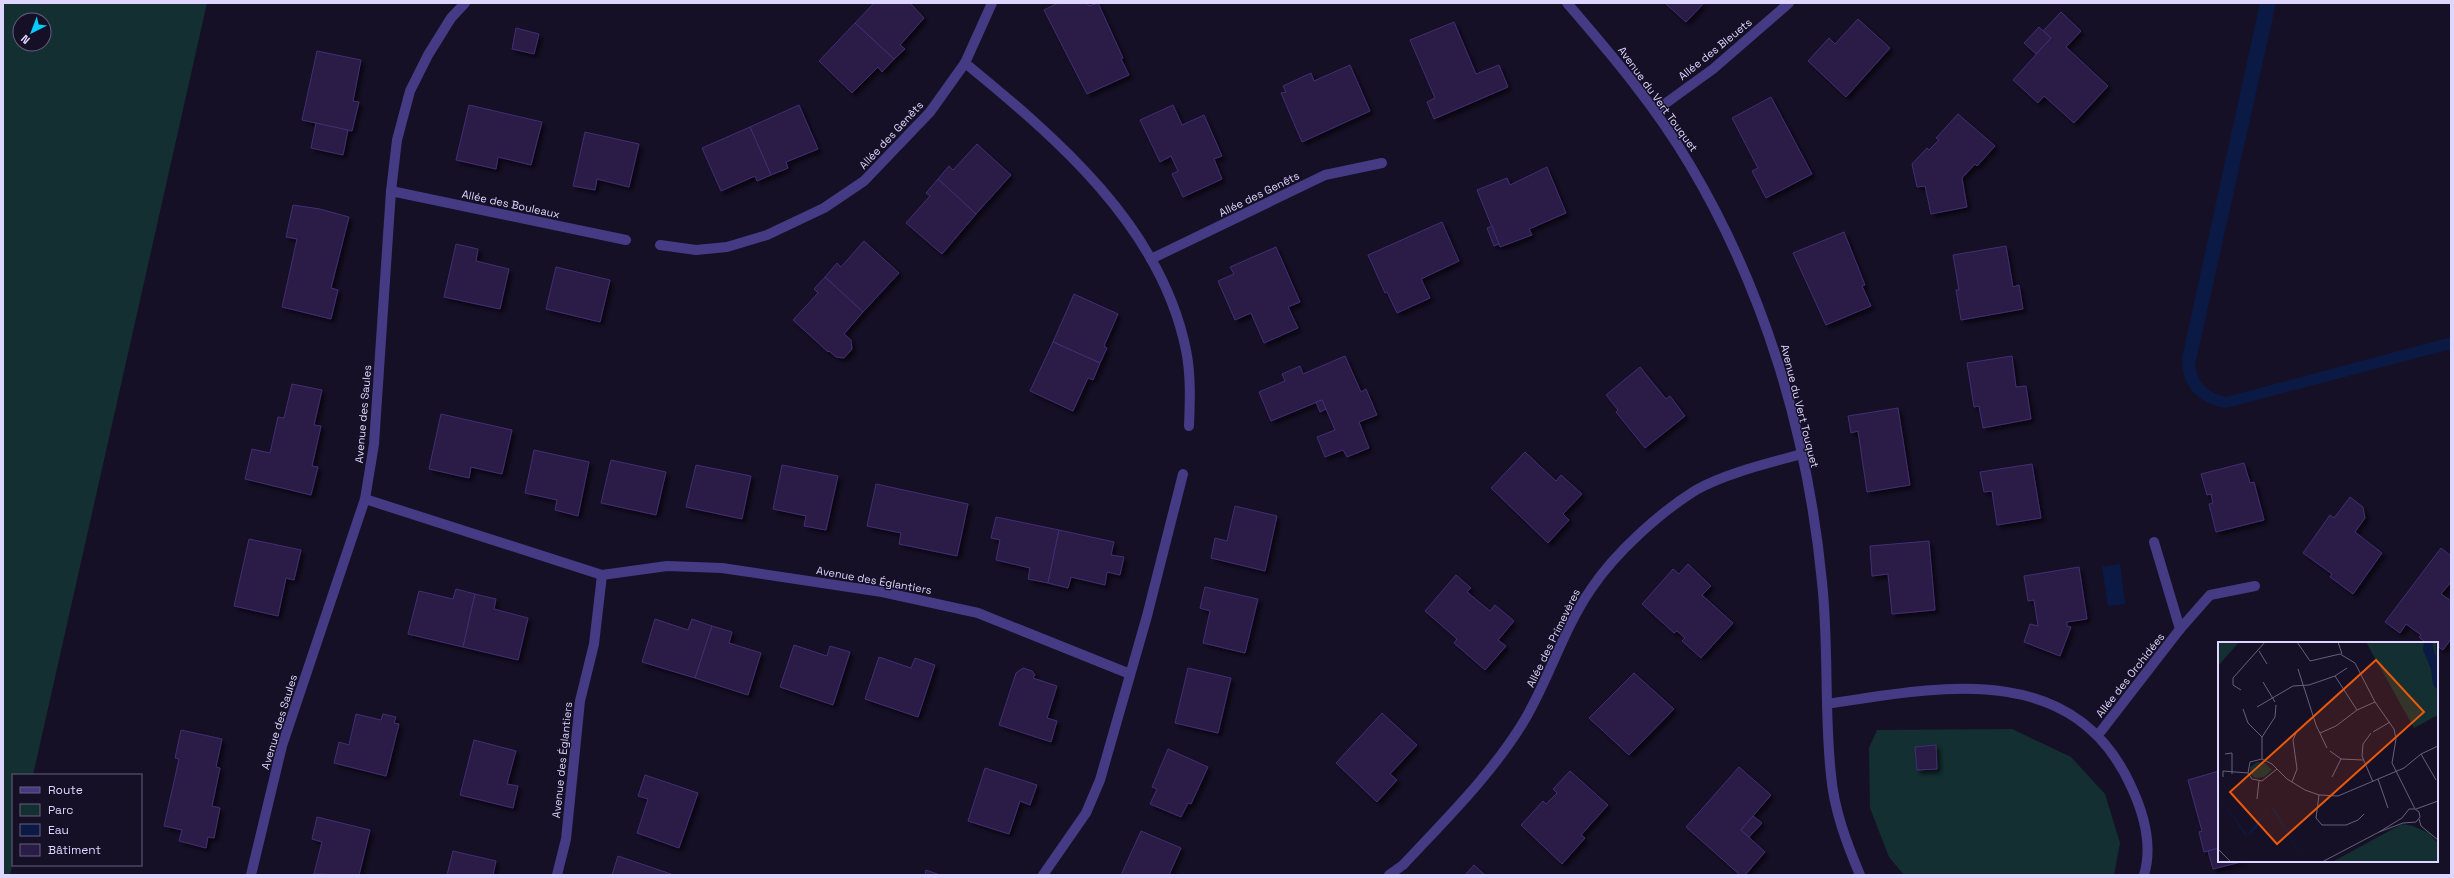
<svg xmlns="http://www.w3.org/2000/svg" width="2454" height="878" font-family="'Space Grotesk',sans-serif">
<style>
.green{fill:#132f31;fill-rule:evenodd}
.water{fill:#0b1a44}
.building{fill:#291c47;stroke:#422e73;filter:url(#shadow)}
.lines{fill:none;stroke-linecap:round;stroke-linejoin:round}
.minor{stroke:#453b85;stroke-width:10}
.labels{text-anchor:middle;stroke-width:3;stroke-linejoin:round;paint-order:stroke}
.street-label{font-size:11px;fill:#ded6fe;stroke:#161027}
.inset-road{fill:none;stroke:#665f7d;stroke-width:1}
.view{fill:#e8590c;fill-opacity:0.15;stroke:#e8590c;stroke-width:2}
.inset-edge{fill:none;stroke:#ded6fe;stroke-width:2}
</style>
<defs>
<filter id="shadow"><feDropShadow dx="3.5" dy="3.5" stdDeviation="2" flood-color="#0009"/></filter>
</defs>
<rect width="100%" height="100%" fill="#161027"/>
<g class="green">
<path d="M3 3H207L33 775H13V862L10 875H3ZM20 20H44V44H20Z"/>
<polygon points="2012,729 2071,757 2105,794 2120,843 2114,875 1904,875 1889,857 1870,808 1869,748 1877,730"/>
</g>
<g class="water">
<path d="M2260 3H2276L2195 365C2198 384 2207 392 2226 397L2451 337V349L2226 408C2199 404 2181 386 2182 358Z"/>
<polygon points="2120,564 2125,604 2108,606 2102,567"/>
</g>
<g class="building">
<polygon points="874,3 910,3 924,18 900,45 905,49 894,59 855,23"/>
<polygon points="1058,3 1087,3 1089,6 1098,3 1123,58 1121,59 1129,75 1087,94 1044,10"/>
<polygon points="1665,3 1704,3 1686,22"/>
<polygon points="2061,12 2081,31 2066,47 2108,86 2074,123 2044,96 2038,103 2013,80 2051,38 2043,31"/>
<polygon points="1858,19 1890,48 1846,97 1808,61 1829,38 1835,44"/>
<polygon points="1454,22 1476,74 1499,65 1508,87 1434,119 1427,102 1435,98 1410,40"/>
<polygon points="855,23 894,59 882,72 878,67 852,93 819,61"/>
<polygon points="2039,27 2051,38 2036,54 2024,43"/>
<polygon points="516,28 539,34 534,54 512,49"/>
<polygon points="317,51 361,60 353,101 359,102 352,131 302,120"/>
<polygon points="1350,65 1370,111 1302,142 1281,93 1286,92 1283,86 1311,73 1314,81"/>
<polygon points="1771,97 1812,174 1766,198 1752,171 1758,168 1732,118"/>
<polygon points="469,105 542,122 531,165 498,157 496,169 456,160"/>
<polygon points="799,105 818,149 786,162 788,168 771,175 750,127"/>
<polygon points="1173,105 1182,125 1204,115 1222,156 1214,159 1222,179 1183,197 1172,174 1178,171 1171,156 1160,162 1140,120"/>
<polygon points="1958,114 1995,146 1977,166 1975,164 1962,178 1967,207 1931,214 1925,186 1917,187 1912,164 1927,148 1929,150 1939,140 1936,138"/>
<polygon points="316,123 348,130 343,155 311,148"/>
<polygon points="750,127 771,175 757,181 755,176 721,191 702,148"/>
<polygon points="585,132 639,144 629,187 597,179 595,190 573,186"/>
<polygon points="977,144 1011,175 976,214 938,179 949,166 953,170"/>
<polygon points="1547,167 1566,213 1529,229 1532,235 1500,247 1477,190 1507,178 1510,185"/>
<polygon points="938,179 976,214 942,254 906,223 930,196 926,193"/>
<polygon points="293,205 320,209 349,217 331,288 338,290 331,319 282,307 297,239 286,237"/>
<polygon points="1442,222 1459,261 1421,279 1430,298 1397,313 1387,292 1385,293 1368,255"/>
<polygon points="1492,226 1499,244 1494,246 1487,228"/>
<polygon points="1844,232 1865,285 1862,286 1871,306 1826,325 1793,253"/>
<polygon points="864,241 899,273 863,312 825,277 837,263 841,267"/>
<polygon points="456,244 478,249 476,261 509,269 500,309 444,297"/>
<polygon points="2006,246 2013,287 2019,285 2023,309 1961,320 1956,290 1959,290 1953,255"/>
<polygon points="1276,247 1300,302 1288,307 1298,328 1264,343 1251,313 1235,320 1218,281 1234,274 1230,267"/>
<polygon points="556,267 610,280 600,322 546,309"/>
<polygon points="825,277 863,312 844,334 851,340 852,349 844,358 836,357 829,351 828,352 793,320 818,293 814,289"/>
<polygon points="1074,294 1118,314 1104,346 1107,348 1100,363 1053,342"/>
<polygon points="1053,342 1100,363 1093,380 1088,378 1073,411 1030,391"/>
<polygon points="1345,356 1361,392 1366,389 1377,415 1359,422 1369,448 1347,457 1343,450 1325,457 1317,437 1335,430 1322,400 1271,421 1259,392 1285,381 1282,374 1300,366 1303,374"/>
<polygon points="2012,356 2016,387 2026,386 2031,419 1983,428 1979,406 1974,407 1967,363"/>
<polygon points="1640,367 1666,399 1670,396 1685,416 1645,448 1616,412 1618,410 1606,395"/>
<polygon points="292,384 322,390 314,425 321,426 312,466 318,467 311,495 245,479 252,449 270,453 278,417 284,418"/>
<polygon points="1322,400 1326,409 1320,412 1316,402"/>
<polygon points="1898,408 1910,485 1867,492 1858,431 1851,433 1848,416"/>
<polygon points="441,414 512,430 502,474 471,467 469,478 429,469"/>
<polygon points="534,450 589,462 578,516 555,510 557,500 525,493"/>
<polygon points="1525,452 1556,481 1561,475 1582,494 1563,514 1569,520 1548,543 1491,488"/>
<polygon points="611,460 666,472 656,515 601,503"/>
<polygon points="2244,463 2250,483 2254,482 2264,520 2216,532 2209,504 2213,503 2211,494 2207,495 2201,474"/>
<polygon points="2032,464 2041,518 1997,525 1992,491 1984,492 1980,472"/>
<polygon points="696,465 751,476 742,519 686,507"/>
<polygon points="782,465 838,476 826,530 804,526 806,516 773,509"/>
<polygon points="876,484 968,504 957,556 899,544 901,533 867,526"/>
<polygon points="2350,497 2363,507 2365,518 2355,532 2382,553 2353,594 2330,577 2332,574 2303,553 2330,515 2334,518"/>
<polygon points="1235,506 1277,516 1265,571 1211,558 1215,538 1227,541"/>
<polygon points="996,517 1059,530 1048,583 1028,579 1030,568 996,560 1000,540 991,538"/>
<polygon points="1059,530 1114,542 1111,555 1124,557 1120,575 1107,572 1105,585 1071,577 1068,588 1048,583"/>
<polygon points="249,539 301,550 294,580 286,578 278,616 234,606"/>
<polygon points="1929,541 1935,610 1892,614 1888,574 1872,576 1870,546"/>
<polygon points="2441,548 2451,556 2451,582 2441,594 2451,601 2451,639 2443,650 2437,646 2437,643 2426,643 2419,637 2421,635 2406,624 2400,633 2385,622"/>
<polygon points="1688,564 1711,586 1702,595 1733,623 1701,658 1682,641 1685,638 1677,631 1674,633 1642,604 1673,569 1679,574"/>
<polygon points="2079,567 2087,619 2067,622 2067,626 2071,627 2060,656 2024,642 2030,624 2038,626 2034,600 2028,601 2024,576"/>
<polygon points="1456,575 1471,588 1467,592 1490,611 1495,605 1514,621 1498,640 1506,646 1485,670 1454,643 1457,639 1425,611"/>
<polygon points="1205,587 1258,599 1245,653 1203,643 1210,611 1200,608"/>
<polygon points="456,589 475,594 463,647 408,634 419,591 453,599"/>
<polygon points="475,594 496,599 494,609 528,618 518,660 463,647"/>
<polygon points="655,619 688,630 692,619 712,626 695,678 642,662"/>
<polygon points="712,626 732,632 729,643 761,653 748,695 695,678"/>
<polygon points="794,645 827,656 830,646 850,652 833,705 780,687"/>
<polygon points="879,657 911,668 915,658 935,665 918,717 865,699"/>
<polygon points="1023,668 1032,671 1035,675 1033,678 1057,686 1047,718 1057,721 1051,742 999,725 1016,673"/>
<polygon points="1188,668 1231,678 1218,733 1175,723"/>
<polygon points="1634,673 1674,709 1629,755 1589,718"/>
<polygon points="1382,713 1417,745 1390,774 1397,780 1377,802 1336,763"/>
<polygon points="356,714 381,720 383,714 396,717 394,723 399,724 386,776 334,763 339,742 349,745"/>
<polygon points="181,730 222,739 216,767 220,768 212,806 220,808 214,838 208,837 206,848 179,841 182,830 164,826 179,759 175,758"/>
<polygon points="474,740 516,751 507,784 518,786 513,808 460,795"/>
<polygon points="1936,745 1937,769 1917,770 1915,747"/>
<polygon points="1168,749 1208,767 1191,804 1188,803 1181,817 1150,804 1157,789 1152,787"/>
<polygon points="1739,767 1771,795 1741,830 1765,852 1745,875 1740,875 1686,827"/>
<polygon points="985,768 1037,785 1030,805 1020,801 1009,834 968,821"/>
<polygon points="1570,771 1608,805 1581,835 1585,838 1562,864 1521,825 1543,801 1546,804 1557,793 1553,789"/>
<polygon points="2219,771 2219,848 2204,852 2199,832 2202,831 2188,780"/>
<polygon points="645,775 698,793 679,848 637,833 648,799 638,796"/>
<polygon points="1753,816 1762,823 1749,837 1741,830"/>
<polygon points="317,817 370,830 359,875 314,874 322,842 312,839"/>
<polygon points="1141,831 1181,848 1169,875 1121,875"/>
<polygon points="2219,848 2219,861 2245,861 2213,869 2208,851"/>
<polygon points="453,851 496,861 493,875 447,875"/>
<polygon points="618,856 671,874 670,875 612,875"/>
<polygon points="1474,865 1485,875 1465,875"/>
<polygon points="926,870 940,875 925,875"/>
</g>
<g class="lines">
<g class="minor">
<path d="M1567 3C1611 54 1656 107 1690 165 1765 291 1808 436 1822 582 1829 646 1824 711 1831 775 1834 810 1847 844 1860 875"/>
<path d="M965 63C1058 139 1161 227 1186 350 1191 375 1190 401 1189 426"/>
<polyline points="1655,111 1713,69 1789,3"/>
<polyline points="391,191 626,240"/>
<polyline points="660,245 696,250 727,247 767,235 824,208 864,181 930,112 965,63 992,3"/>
<polyline points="1151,259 1325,175 1382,163"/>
<polyline points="365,499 602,575 667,566 722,568 882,592 928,602 978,613 1130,674"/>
<polyline points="2154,542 2180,629"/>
<path d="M1827 704C1938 687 2072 659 2130 784 2143 811 2153 845 2144 875"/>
<polyline points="2098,735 2180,629 2210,595 2255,586"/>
<polyline points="251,875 282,746 365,499 374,444 391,191 397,140 410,91 428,55 451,18 465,3"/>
<polyline points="557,875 566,839 580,701 594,644 602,575"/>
<polyline points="1043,875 1086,813 1100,780 1147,616 1183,474"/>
<path d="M1389 875 1403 865C1445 820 1492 774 1524 721 1549 679 1563 630 1591 589 1615 553 1659 513 1696 490 1726 473 1769 463 1802 454"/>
</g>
</g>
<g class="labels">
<g class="street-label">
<text transform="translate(1715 49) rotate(-39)" y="4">Allée des Bleuets</text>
<text transform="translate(1658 99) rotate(54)" y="4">Avenue du Vert Touquet</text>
<text transform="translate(891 135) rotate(-47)" y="4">Allée des Genêts</text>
<text transform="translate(1259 194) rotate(-26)" y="4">Allée des Genêts</text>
<text transform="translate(511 204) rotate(12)" y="4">Allée des Bouleaux</text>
<text transform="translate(1800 406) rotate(76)" y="4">Avenue du Vert Touquet</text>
<text transform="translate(363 414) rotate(-85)" y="4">Avenue des Saules</text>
<text transform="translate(874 580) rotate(10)" y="4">Avenue des Églantiers</text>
<text transform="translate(1553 638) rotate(-64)" y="4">Allée des Primevères</text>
<text transform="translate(2130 675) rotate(-52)" y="4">Allée des Orchidées</text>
<text transform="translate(279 722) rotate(-73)" y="4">Avenue des Saules</text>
<text transform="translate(562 760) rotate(-84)" y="4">Avenue des Églantiers</text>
</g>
</g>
<g transform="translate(2218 642)">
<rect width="220" height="220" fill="#161027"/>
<path d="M0 0H21L0 24ZM148 0H218L220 73 196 86ZM39 120 47 121 54 128 46 135 37 136 32 131V125ZM184 182 195 184 211 191 220 201V220H114Z" fill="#132f31"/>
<path d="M206 0H214L220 24V48L215 43 213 27 205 8ZM0 153 29 193 51 166H56L87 220 54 166H51L37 188 28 194Z" fill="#0b1a44"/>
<path class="inset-road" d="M79 0 92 19 122 12 137 21 157 60 176 87 178 97 174 121 197 167M120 0 124 12M41 9 49 22M80 27 98 83 109 106M117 34 139 68M45 40 57 60M23 48 15 43V36L47 0M39 65 75 44 91 43 117 34 129 26M25 67 30 81 44 95M155 90 172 80M102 91 118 84 139 68 157 60M153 91 145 102 144 114 155 140M112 109 123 117 145 118M7 112 14 111V132M203 112 218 138M44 117V95L57 75 58 63M59 127 44 139 34 137 30 131 32 120 44 117 54 122 69 137 87 148 101 153 120 154 186 126 203 112 220 104M5 135V129L30 131M114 135 123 117M160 137 170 166M74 140 79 127 75 98 79 89M101 153 98 176 104 183H128L140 178 146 172M39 157 41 139M198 167 220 159M201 177 203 184 220 198M0 207 13 220M104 220 161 190 184 176 191 167H197L201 170 202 175 198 180 185 181 161 190"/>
<path class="view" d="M158 18 206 70 59 202 12 150Z"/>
<rect width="220" height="220" class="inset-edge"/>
</g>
<rect width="2454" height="878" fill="none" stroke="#ded6fe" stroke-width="8"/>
<rect x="12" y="774" width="130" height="92" fill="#161027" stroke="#665f7d"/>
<rect x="20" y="787" width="20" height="6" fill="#453b85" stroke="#665f7d"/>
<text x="48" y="794" font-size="12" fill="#ded6fe">Route</text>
<rect x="20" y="804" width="20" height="12" fill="#132f31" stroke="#665f7d"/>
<text x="48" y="814" font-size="12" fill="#ded6fe">Parc</text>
<rect x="20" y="824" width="20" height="12" fill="#0b1a44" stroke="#665f7d"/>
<text x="48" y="834" font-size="12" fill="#ded6fe">Eau</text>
<rect x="20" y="844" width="20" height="12" fill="#291c47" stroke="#665f7d"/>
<text x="48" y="854" font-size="12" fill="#ded6fe">Bâtiment</text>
<g transform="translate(32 32) rotate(222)"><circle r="19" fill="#161027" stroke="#665f7d"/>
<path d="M0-3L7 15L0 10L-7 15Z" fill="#05ccfc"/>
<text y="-6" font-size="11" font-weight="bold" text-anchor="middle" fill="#ded6fe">N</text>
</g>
</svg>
